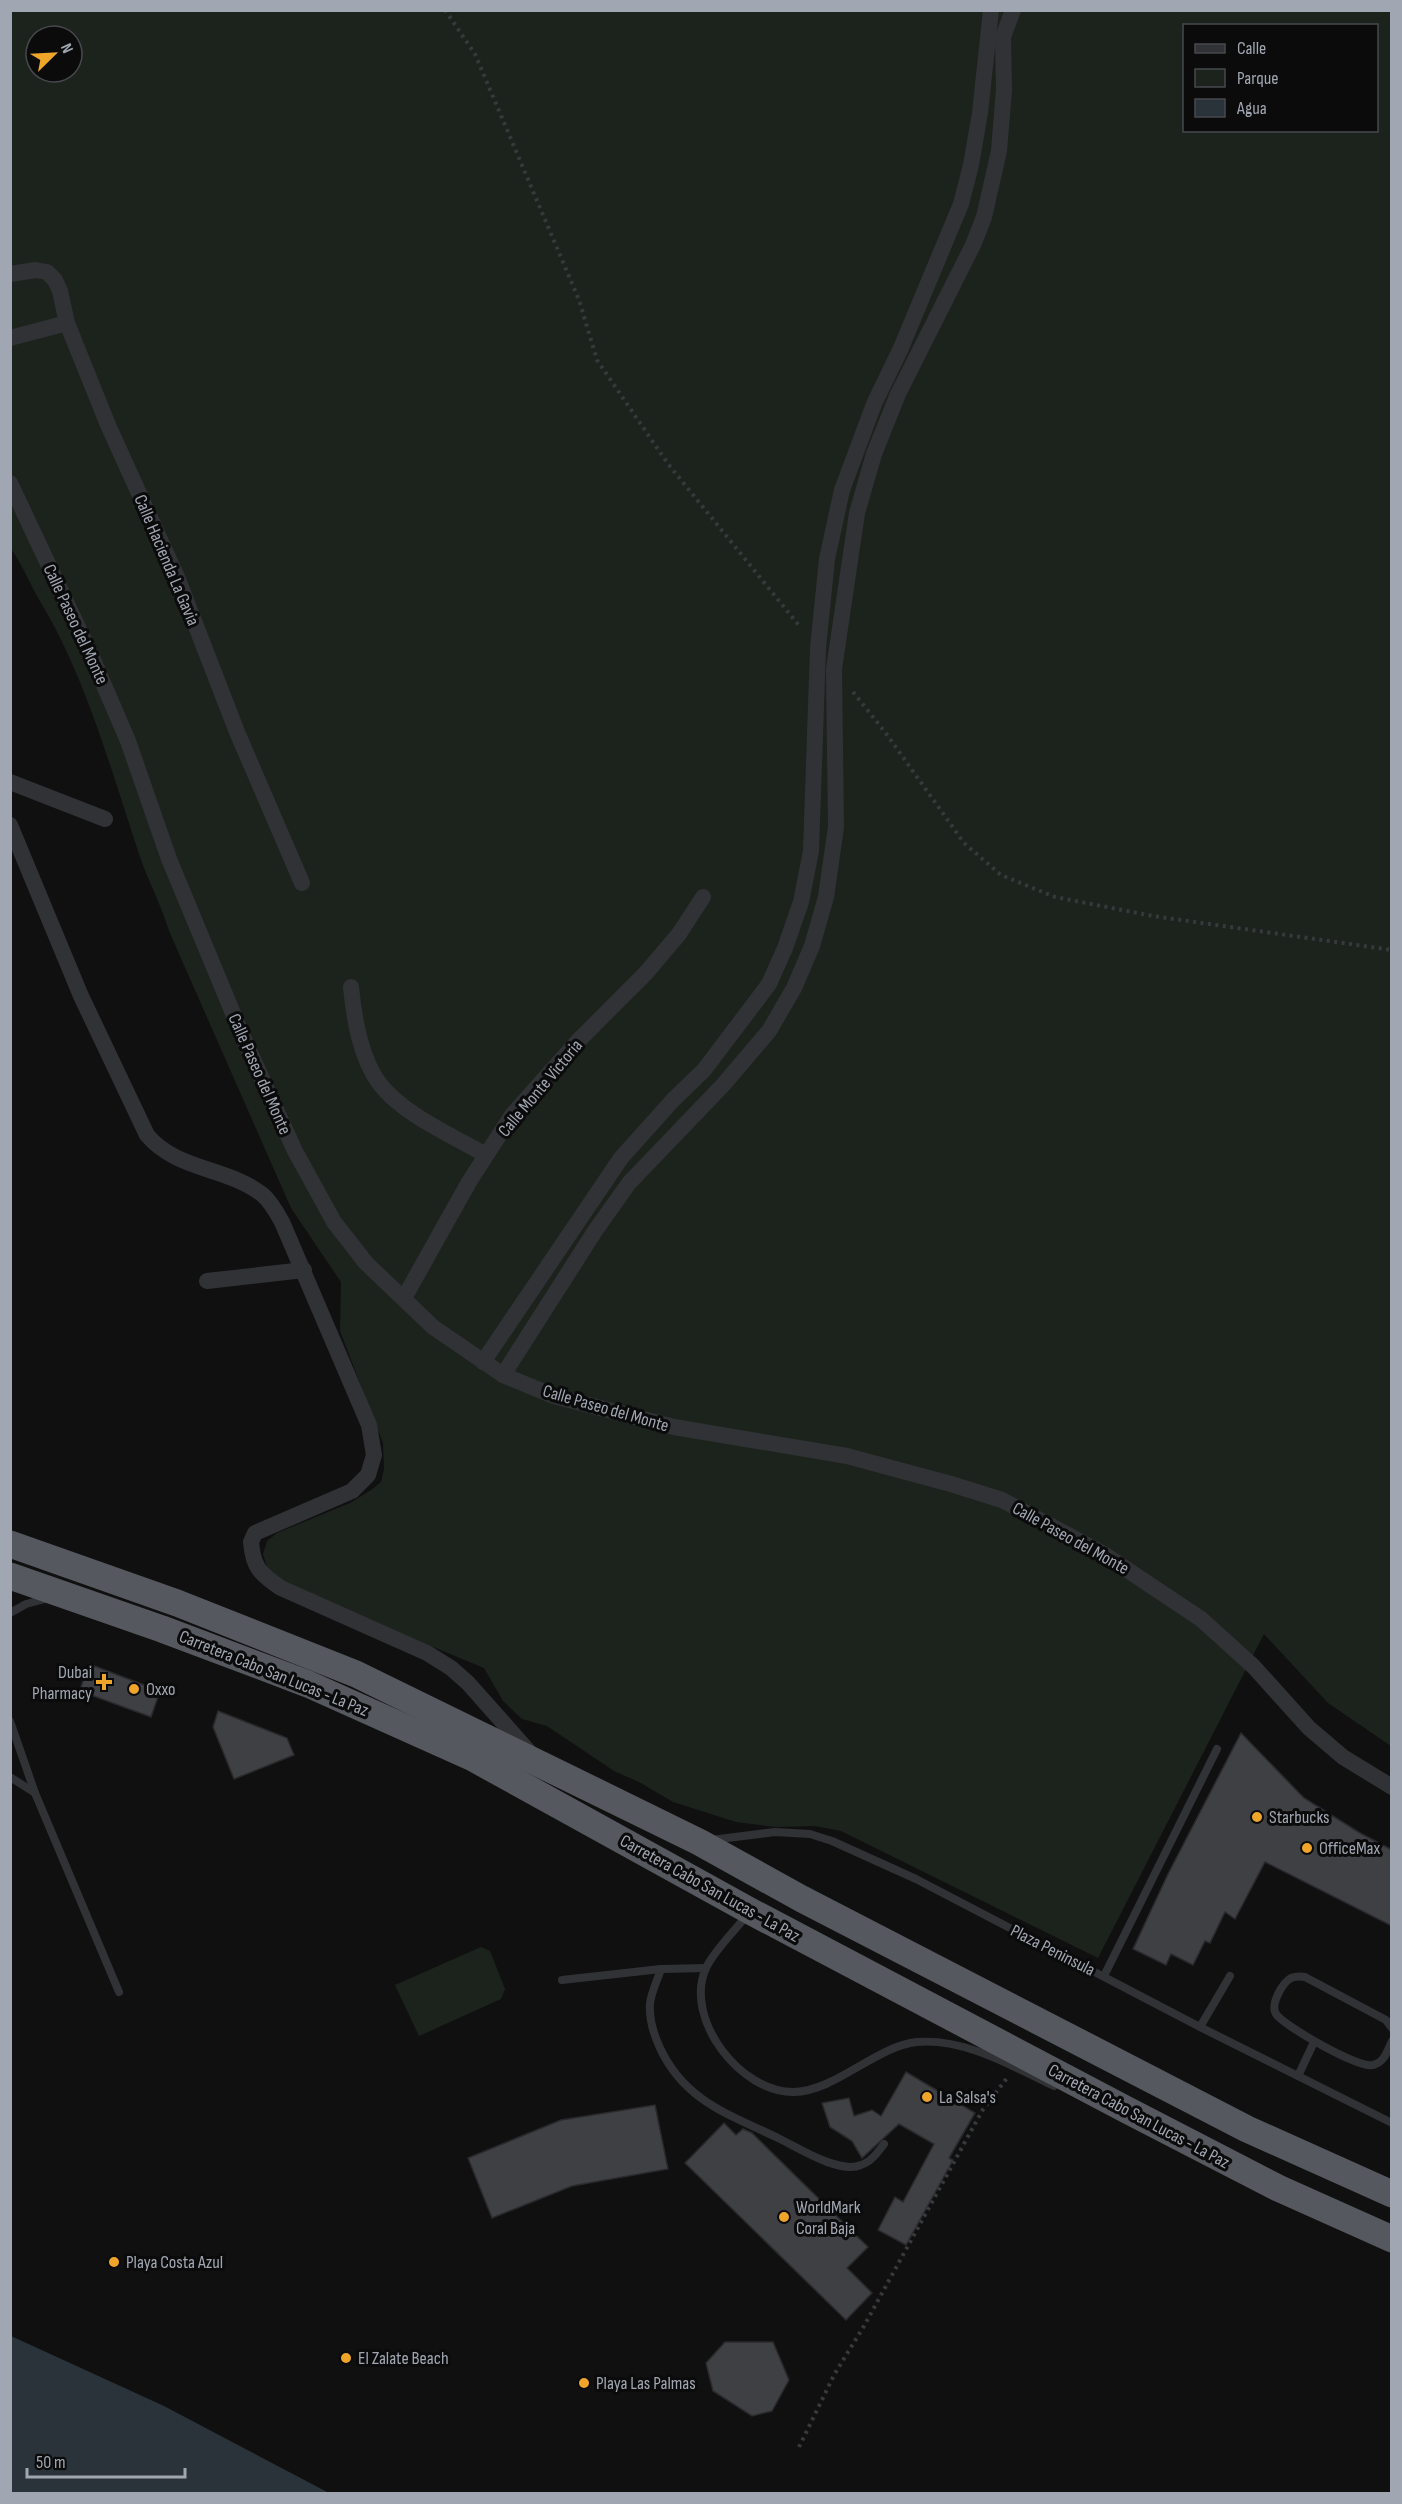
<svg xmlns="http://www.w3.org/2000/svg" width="1402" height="2504" font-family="'Sofia Sans Condensed',sans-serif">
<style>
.green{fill:#1c231d;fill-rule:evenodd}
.water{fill:#2a3339}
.building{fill:#3f4044;stroke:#2a2a2d;stroke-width:1.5}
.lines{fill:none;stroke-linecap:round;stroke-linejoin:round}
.path{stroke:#37393d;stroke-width:4;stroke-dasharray:3 4.5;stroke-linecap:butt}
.service{stroke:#313236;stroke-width:8}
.minor{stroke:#313236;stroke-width:16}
.trunk{stroke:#55585e;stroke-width:27}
.poi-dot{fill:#eea52a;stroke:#0b0b0c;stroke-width:2}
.labels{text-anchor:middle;stroke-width:6;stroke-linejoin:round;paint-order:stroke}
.street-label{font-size:18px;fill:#a1a7b2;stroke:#0b0b0c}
.poi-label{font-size:18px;fill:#a1a7b2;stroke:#0b0b0c;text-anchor:start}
</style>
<rect width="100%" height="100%" fill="#101011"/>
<g class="green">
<path d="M11 11H1391V1746L1328 1703 1264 1634 1098 1958 841 1831 815 1826 775 1827 736 1822 673 1802 639 1782 614 1771 547 1726 522 1719 503 1701 484 1668 344 1610 281 1588 267 1567 263 1554 267 1541 277 1533 350 1503 371 1490 381 1482 384 1469 383 1443 340 1331 341 1282 291 1208 169 931C161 904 148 881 139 854 110 767 86 676 37 596 28 580 22 564 11 549ZM1184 26H1376V130H1184ZM36 36H72V72H36Z"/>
<polygon points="481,1947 490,1951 505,1989 501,1999 419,2036 395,1985"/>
</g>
<polygon class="water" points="11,2336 164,2406 329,2493 11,2493"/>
<g class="building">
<polygon points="89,1664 160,1691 151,1717 85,1693 81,1687"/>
<polygon points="218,1711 287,1738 294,1755 234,1779 213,1727"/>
<polygon points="1241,1733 1304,1798 1360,1833 1392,1850 1392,1926 1265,1862 1235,1919 1225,1912 1210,1943 1205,1941 1193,1965 1171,1954 1166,1965 1133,1949 1168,1874"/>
<polygon points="906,2072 975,2113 949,2158 953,2160 906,2245 878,2230 895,2197 903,2202 934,2144 899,2124 862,2158 852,2141 830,2127 822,2103 849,2098 854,2116 872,2110 881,2116"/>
<polygon points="655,2105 668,2169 572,2186 492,2218 468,2158 561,2120"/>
<polygon points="724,2123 736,2135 743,2129 752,2133 868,2247 847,2268 872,2293 846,2320 685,2163"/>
<polygon points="725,2342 773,2342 789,2380 772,2411 752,2416 713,2391 706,2363"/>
</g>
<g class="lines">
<g class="path">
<polyline points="445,10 475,54 579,300 597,360 668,464 801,628"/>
<polyline points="853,692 885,732 964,843 1001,875 1055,897 1153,916 1392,950"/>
<polyline points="799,2447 834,2375 864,2326 982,2111 1007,2078"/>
</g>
<g class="service">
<polyline points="10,1613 26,1604 49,1598"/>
<polyline points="10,1721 35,1793"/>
<polyline points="10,1777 35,1793 119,1992"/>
<polyline points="711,1840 775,1832 810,1834 832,1841 916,1879 1200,2027 1392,2123"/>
<path d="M748 1914C736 1929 713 1952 706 1968 683 2019 741 2093 794 2092 836 2091 876 2046 917 2042 965 2038 1012 2066 1054 2086"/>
<path d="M661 1969C658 1979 651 1992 650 2004 649 2018 654 2035 660 2048 685 2102 731 2115 780 2139 800 2149 840 2174 861 2165 871 2162 878 2152 884 2144"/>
<polyline points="1104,1976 1217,1749"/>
<polyline points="562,1980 661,1969 706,1968"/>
<polyline points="1200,2027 1230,1976"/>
<path d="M1392 2028 1386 2020 1305 1977C1300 1976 1296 1976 1291 1978 1282 1983 1270 2005 1276 2014 1284 2026 1359 2069 1373 2065 1385 2062 1387 2051 1392 2041"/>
<polyline points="1298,2076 1314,2042"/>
</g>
<g class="minor">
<polyline points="10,274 36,270 47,272 55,280 60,291 67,323 108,425 177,577 237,732 302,883"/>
<polyline points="10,338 67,323"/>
<polyline points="10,483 91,655 128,741 169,859 242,1035 295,1151 334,1222 366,1263 433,1327 503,1375 554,1396 674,1427 847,1456 951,1484 1002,1500 1102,1553 1201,1619 1254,1667 1309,1728 1343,1757 1392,1787"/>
<polyline points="10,782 105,819"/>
<path d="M10 825 81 996 147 1135C177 1171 228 1167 263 1195 271 1202 277 1213 282 1222L369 1425 374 1455 368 1475 352 1491 255 1533 251 1542C253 1567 260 1574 281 1588L427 1653 451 1668 468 1683 531 1754"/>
<path d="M351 987C354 1018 360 1057 379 1083 402 1114 453 1136 486 1155"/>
<polyline points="207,1281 304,1270"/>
<polyline points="404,1298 469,1182 512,1115 577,1042 645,974 679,934 703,897"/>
<polyline points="483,1362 621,1158 673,1100 704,1070 769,984 785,948 801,902 811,851 818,648 827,559 842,490 874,404 901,348 961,204 971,165 980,113 991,10"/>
<polyline points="503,1375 595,1231 629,1183 723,1085 769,1031 794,988 812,946 826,897 836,827 834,669 857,513 874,454 898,394 973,245 984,217 999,151 1004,90 1003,37 1013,10"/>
</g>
<g class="trunk">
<polyline points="10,1544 177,1603 356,1674 699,1842 802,1899 1247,2129 1392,2194"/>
<polyline points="10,1576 162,1629 308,1684 473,1758 750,1911 1127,2110 1278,2188 1392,2239"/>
</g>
</g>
<g class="poi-dot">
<path d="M101 1673h6v6h6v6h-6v6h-6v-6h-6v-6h6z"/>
<circle cx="134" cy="1689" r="6"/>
<circle cx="1257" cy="1817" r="6"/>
<circle cx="1307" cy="1848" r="6"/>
<circle cx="927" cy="2097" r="6"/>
<circle cx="784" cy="2217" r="6"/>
<circle cx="114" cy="2262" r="6"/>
<circle cx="346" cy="2358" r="6"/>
<circle cx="584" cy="2383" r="6"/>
</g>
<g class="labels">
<g class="street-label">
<text transform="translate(167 560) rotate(67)" y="6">Calle Hacienda La Gavia</text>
<text transform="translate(76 624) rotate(65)" y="6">Calle Paseo del Monte</text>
<text transform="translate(260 1074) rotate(66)" y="6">Calle Paseo del Monte</text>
<text transform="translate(540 1088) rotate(-50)" y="6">Calle Monte Victoria</text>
<text transform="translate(606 1408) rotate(16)" y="6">Calle Paseo del Monte</text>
<text transform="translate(1071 1538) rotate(29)" y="6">Calle Paseo del Monte</text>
<text transform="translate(274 1673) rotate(22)" y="6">Carretera Cabo San Lucas - La Paz</text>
<text transform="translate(710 1888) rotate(29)" y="6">Carretera Cabo San Lucas - La Paz</text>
<text transform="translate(1053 1950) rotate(27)" y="6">Plaza Peninsula</text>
<text transform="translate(1139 2116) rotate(28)" y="6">Carretera Cabo San Lucas - La Paz</text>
</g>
<g class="poi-label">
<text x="92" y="1678" text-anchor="end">Dubai<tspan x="92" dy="21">Pharmacy</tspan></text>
<text x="146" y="1695">Oxxo</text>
<text x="1269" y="1823">Starbucks</text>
<text x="1319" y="1854">OfficeMax</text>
<text x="939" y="2103">La Salsa's</text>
<text x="796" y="2213">WorldMark<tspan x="796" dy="21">Coral Baja</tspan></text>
<text x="126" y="2268">Playa Costa Azul</text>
<text x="358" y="2364">El Zalate Beach</text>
<text x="596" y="2389">Playa Las Palmas</text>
</g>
</g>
<rect width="1402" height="2504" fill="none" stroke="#a1a7b2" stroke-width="24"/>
<rect x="1183" y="24" width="195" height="108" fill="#0b0b0c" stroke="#47494e" stroke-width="1.5"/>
<rect x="1195" y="44" width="30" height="9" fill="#313236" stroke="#47494e" stroke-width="1.5"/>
<text x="1237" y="54" font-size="18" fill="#a1a7b2">Calle</text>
<rect x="1195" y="69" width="30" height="18" fill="#1c231d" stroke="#47494e" stroke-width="1.5"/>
<text x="1237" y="84" font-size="18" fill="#a1a7b2">Parque</text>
<rect x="1195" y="99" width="30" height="18" fill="#2a3339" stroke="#47494e" stroke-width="1.5"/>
<text x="1237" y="114" font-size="18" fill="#a1a7b2">Agua</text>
<g transform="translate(54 54) rotate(66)"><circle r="28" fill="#0b0b0c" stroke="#47494e" stroke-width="1.5"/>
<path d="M0-4.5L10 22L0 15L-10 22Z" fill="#eea52a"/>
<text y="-9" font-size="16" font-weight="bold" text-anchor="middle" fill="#a1a7b2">N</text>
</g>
<path d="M27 2468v9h158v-9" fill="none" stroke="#a1a7b2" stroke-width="3"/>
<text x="36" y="2468" font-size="18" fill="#a1a7b2" stroke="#0b0b0c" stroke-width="4.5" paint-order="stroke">50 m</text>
</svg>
